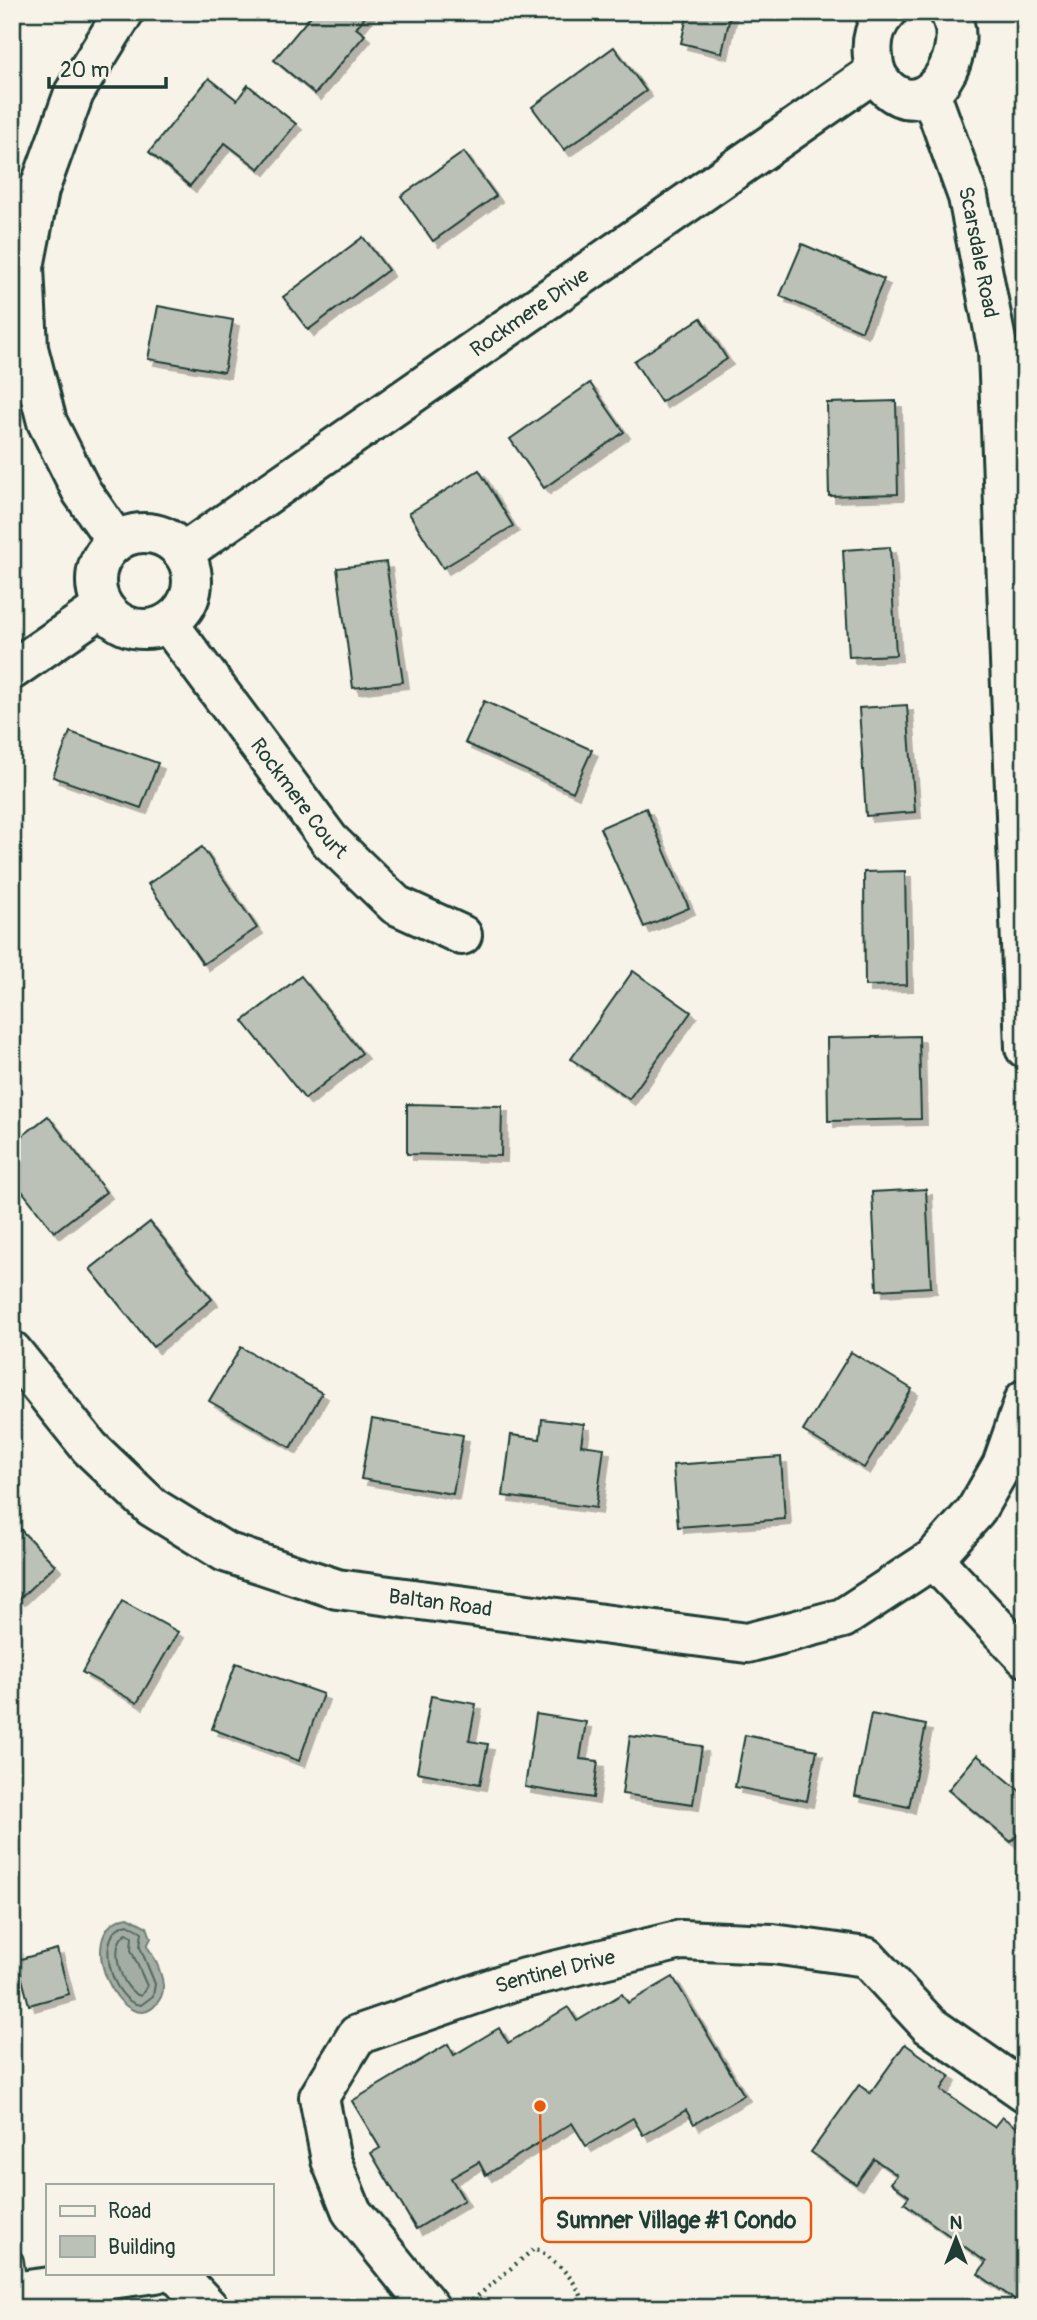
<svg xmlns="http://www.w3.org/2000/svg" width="1037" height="2320" font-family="Pangolin,sans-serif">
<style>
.water{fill:#a4ada3;stroke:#6f8077;stroke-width:2}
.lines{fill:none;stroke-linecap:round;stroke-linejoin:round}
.shore{stroke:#546a60;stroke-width:2}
.building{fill:#bbc1b6;stroke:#1f3d34;stroke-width:2;filter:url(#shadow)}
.lane-casing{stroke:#1f3d34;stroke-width:26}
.street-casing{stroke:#1f3d34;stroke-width:44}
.path{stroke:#1f3d34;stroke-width:4.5;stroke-dasharray:2 5;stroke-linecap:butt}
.lane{stroke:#f7f3e8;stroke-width:21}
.street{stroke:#f7f3e8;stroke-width:38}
.labels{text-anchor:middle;stroke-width:7;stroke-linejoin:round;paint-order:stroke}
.street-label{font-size:21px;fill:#1f3d34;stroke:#f7f3e8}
.leader{fill:none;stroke:#e8590c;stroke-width:2.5}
.callout-dot{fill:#e8590c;stroke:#f7f3e8;stroke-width:2.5}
.callout{fill:#f7f3e8;stroke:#e8590c;stroke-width:2.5}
.callout-label{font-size:23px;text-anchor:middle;font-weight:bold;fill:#1f3d34}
</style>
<defs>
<filter id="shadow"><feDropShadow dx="6" dy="6" stdDeviation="0" flood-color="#0004"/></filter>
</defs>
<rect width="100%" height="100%" fill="#f7f3e8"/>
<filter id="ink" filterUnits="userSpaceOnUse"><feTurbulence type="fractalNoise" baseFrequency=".0143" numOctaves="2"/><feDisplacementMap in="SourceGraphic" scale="14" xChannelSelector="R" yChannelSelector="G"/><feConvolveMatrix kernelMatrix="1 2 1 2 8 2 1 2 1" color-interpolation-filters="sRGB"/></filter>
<g filter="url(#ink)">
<path class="water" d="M128 1917 147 1927 151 1938 147 1946C155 1958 168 1983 161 1997 130 2054 64 1929 128 1917Z"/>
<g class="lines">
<g class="shore">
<path d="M128 1924 142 1932 140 1947 155 1984 153 1996 141 2005C111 2003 92 1930 128 1924Z"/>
<path d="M127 1933 132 1936 131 1950 147 1986 141 1996C121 1992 107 1943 127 1933Z"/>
</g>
</g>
<g class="building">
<polygon points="314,12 369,12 356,28 365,35 315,94 274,60"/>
<polygon points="688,12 731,12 722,53 681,43"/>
<polygon points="614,47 646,91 564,150 532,107"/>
<polygon points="209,78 237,100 248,85 296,124 259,169 225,143 190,186 149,152"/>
<polygon points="464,152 496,196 433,241 401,196"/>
<polygon points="363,237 388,270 308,330 283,297"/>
<polygon points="802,244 884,279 862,331 780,296"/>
<polygon points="158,306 233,320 224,372 148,359"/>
<polygon points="701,318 727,359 661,402 634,361"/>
<polygon points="590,383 624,432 544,488 510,439"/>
<polygon points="896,401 898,494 829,496 827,403"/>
<polygon points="479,470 513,526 443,568 409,513"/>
<polygon points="890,547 896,655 849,657 843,550"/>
<polygon points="386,562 403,682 353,688 337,568"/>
<polygon points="484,701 592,750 573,792 465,743"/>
<polygon points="907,705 915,812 866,816 859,708"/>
<polygon points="70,732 158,763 141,808 53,777"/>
<polygon points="646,808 689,908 644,927 600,828"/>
<polygon points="202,847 257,928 203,964 148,884"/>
<polygon points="905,871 907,985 865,986 864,872"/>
<polygon points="633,971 691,1012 629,1099 571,1059"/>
<polygon points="301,976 362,1053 305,1099 243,1021"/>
<polygon points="919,1036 921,1119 828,1121 827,1038"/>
<polygon points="407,1104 502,1106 501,1156 407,1154"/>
<polygon points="48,1116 106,1192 54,1232 12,1178 12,1144"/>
<polygon points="926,1189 931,1287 877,1290 872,1192"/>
<polygon points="150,1222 212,1299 153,1347 90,1269"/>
<polygon points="241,1347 322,1393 291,1448 209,1401"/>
<polygon points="851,1352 912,1389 864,1468 803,1431"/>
<polygon points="372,1419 463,1435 453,1494 361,1479"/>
<polygon points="542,1419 584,1424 581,1445 604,1448 596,1508 503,1496 511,1435 540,1439"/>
<polygon points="781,1457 785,1519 678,1527 673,1465"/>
<polygon points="12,1521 55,1565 19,1599 12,1592"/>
<polygon points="122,1601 178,1632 137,1703 82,1672"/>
<polygon points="236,1663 323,1694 299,1761 212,1729"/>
<polygon points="431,1696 476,1704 469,1741 488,1744 480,1784 417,1772"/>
<polygon points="536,1714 586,1722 580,1759 598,1761 593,1798 525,1787"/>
<polygon points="871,1714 926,1725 909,1807 855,1796"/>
<polygon points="745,1735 817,1750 807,1801 735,1787"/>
<polygon points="630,1736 702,1746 693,1804 622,1794"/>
<polygon points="977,1755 1025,1795 1025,1826 1011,1842 948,1790"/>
<polygon points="57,1949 69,1994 29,2005 17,1960"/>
<polygon points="673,1977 744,2095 694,2124 686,2110 643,2135 633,2118 586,2146 572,2123 486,2175 479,2162 451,2178 464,2200 416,2229 371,2153 380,2148 352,2101 448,2044 454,2055 499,2028 508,2043 568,2007 577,2021 622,1994 628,2003"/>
<polygon points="905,2044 950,2076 941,2090 994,2127 1002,2117 1025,2133 1025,2300 1021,2304 978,2274 986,2262 904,2203 909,2196 891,2183 897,2175 874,2159 856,2184 811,2152 859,2085 870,2093"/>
</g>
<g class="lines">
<g class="lane-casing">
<polyline id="lane" points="12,2261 16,2291"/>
</g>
<g class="street-casing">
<g id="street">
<path d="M887 12C875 24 871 41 873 57 874 71 878 80 888 89 930 126 972 48 949 12"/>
<path id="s1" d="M930 92 968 197 998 351 1025 1048"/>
<circle cx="144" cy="581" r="48"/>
<polyline points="116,541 82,492 47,422 28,348 24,267 39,190 74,93 124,12"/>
<path id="s2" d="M183 553 875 72"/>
<path id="s3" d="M168 623 330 841 396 905 462 935"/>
<polyline points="12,670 103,607"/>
<path id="s4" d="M12 1351 90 1448 152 1507 225 1552 337 1589 747 1643 843 1618 933 1559 975 1512 1002 1465 1025 1399"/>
<polyline points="933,1559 1025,1657"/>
<polyline points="176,2273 209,2308"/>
<polyline points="12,2292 156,2273"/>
<path id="s5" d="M430 2308 352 2212 331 2160 319 2097 357 2035 513 1981 681 1940 773 1944 866 1957 929 2025 1025 2092"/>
</g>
</g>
<path class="path" d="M467 2305 535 2248C559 2263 577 2280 586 2308"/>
<use href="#lane" class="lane"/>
<use href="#street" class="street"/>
</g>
</g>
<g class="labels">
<g class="street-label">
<text dy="7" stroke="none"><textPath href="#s1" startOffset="168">Scarsdale Road</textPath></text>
<text dy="7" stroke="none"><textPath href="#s2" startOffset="422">Rockmere Drive</textPath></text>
<text dy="7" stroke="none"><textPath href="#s3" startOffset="219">Rockmere Court</textPath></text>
<text dy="7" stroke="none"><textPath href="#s4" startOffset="518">Baltan Road</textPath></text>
<text dy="7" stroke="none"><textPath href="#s5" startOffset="525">Sentinel Drive</textPath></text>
</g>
</g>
<path class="leader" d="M540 2106L542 2220"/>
<circle class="callout-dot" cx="540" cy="2106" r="7"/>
<rect class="callout" x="542" y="2198" width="269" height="44" rx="7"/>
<g class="callout-label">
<text x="676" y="2228">Sumner Village #1 Condo</text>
</g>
<rect width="1037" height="2320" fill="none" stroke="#f7f3e8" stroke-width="42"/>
<rect x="21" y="21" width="995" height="2278" fill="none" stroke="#1f3d34" stroke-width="2.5" filter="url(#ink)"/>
<rect x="46" y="2184" width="228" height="91" fill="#f7f3e8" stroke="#a1aaa0" stroke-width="2"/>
<rect x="60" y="2206" width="35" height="10" fill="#f7f3e8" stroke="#a1aaa0" stroke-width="2"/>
<text x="108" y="2218" font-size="21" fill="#1f3d34">Road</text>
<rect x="60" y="2236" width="35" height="21" fill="#bbc1b6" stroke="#a1aaa0" stroke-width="2"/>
<text x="108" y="2254" font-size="21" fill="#1f3d34">Building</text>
<g transform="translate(956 2239)" stroke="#f7f3e8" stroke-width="5" paint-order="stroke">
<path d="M0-5L12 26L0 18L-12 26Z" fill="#1f3d34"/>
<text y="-10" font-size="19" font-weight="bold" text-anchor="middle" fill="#1f3d34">N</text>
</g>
<path d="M49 77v10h117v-10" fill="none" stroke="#1f3d34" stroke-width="3.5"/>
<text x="60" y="77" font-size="21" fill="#1f3d34" stroke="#f7f3e8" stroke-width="5" paint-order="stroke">20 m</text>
</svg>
